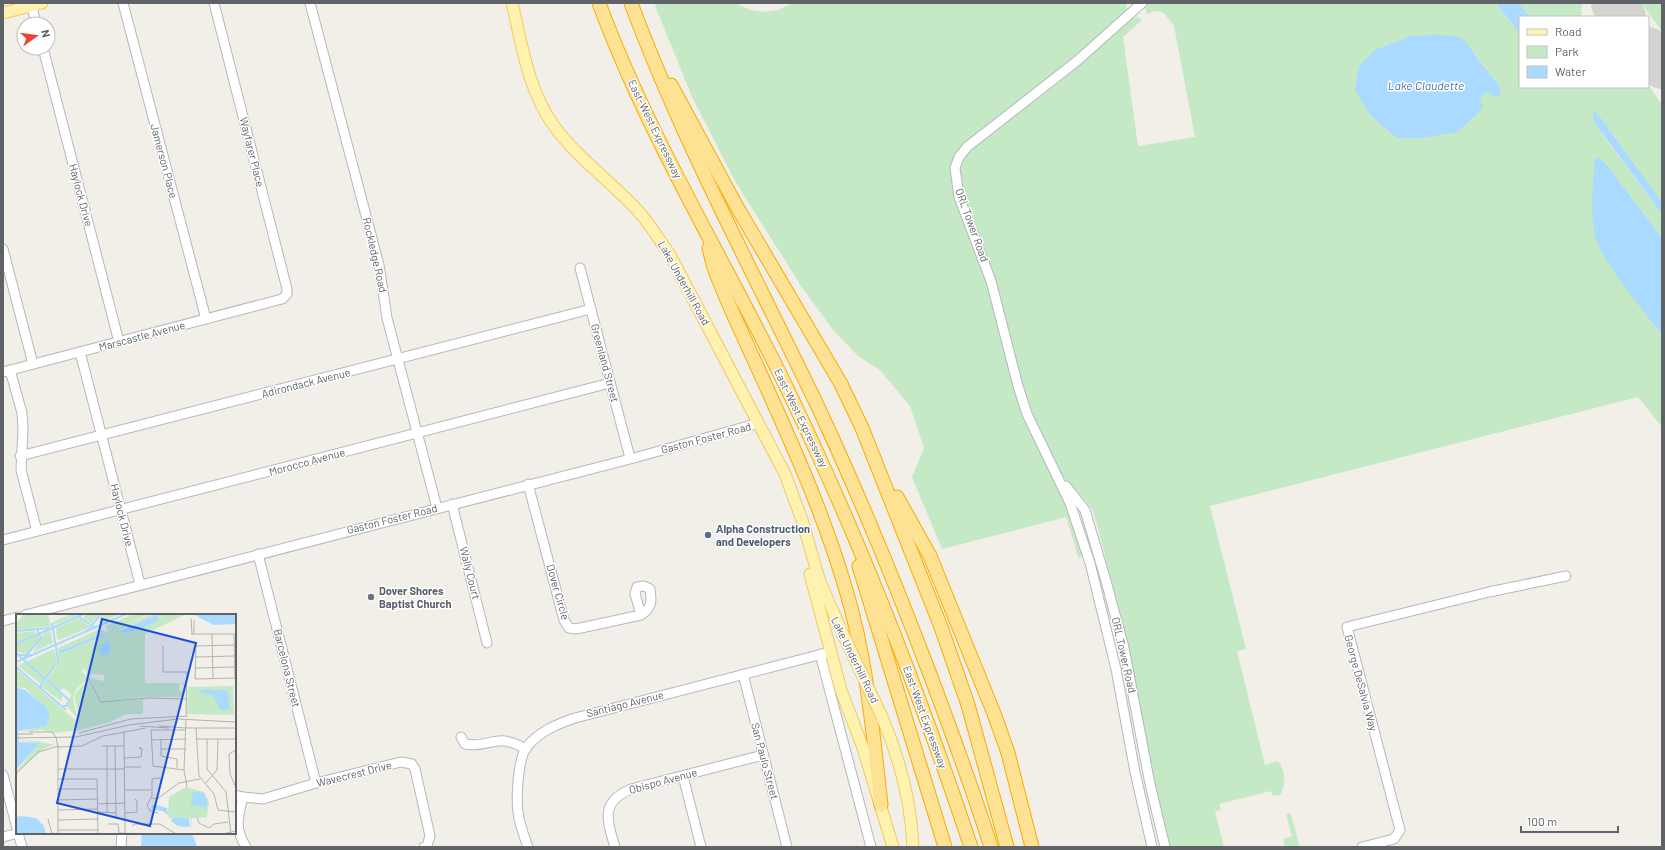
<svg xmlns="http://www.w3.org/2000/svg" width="1665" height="850" font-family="Barlow,sans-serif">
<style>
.green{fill:#c5e8c5;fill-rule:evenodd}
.water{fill:#aadaff}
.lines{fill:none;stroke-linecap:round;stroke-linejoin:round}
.runway{stroke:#d4d3d0;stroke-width:44}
.minor-casing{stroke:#b5b8bc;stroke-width:11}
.major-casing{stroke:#f2c960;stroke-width:13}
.highway-casing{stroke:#f9ab00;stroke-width:15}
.minor{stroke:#fff;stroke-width:9}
.major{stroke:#fff2af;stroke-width:11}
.highway{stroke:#fde293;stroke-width:13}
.major-bridge-casing{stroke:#f2c960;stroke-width:13;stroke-linecap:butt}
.major-bridge{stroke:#fff2af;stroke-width:11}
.service-dot{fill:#5c6f8a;stroke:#fff;stroke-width:1.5}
.worship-dot{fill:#6b7280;stroke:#fff;stroke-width:1.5}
.labels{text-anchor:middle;stroke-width:3;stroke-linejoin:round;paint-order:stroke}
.street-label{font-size:11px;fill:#5f6368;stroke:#fff}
.service-label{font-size:11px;font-weight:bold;fill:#4e5e75;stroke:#fff;text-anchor:start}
.worship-label{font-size:11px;font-weight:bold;fill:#5b616d;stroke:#fff;text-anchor:start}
.water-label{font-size:12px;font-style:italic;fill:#4174aa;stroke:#fff}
.inset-river{fill:none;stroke:#aadaff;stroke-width:2}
.inset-road{fill:none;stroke:#b3b3b1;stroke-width:1}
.view{fill:#1d4ed8;fill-opacity:0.15;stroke:#1d4ed8;stroke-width:2}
.inset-edge{fill:none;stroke:#5f6368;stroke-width:2}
</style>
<rect width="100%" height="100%" fill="#f1efe8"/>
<g class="green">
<polygon points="654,3 735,3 751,10 765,12 778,10 793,3 1126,3 1127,11 953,165 952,179 954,194 982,265 1000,331 1082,550 1081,557 1079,559 1066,517 942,549 912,477 924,448 910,406 880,370 858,356 834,331 803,289 735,181 692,97"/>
<path d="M1147 3H1496L1520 34V87H1648V85L1662 104V202L1607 127 1601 133 1662 214V238L1606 164 1599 158 1657 328 1662 334V427L1638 397 1210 506 1246 649 1237 651 1265 765 1278 761C1285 768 1286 787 1280 795L1273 796 1271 791 1219 804 1221 810 1215 812 1224 847H1169L1156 795 1127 640 1096 521 1092 509 1083 497 1061 474 1031 411 1022 386 993 273 962 195 960 169 966 154 1130 19 1138 17 1142 20 1123 37 1138 146 1195 137 1174 26 1163 12 1155 11 1147 14 1145 7ZM1474 52 1500 87 1487 90 1479 99Z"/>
<polygon points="1519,3 1582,3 1581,17 1530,17"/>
<polygon points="1641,3 1662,3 1662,31"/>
<polygon points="1289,813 1291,815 1300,847 1285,847 1283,839 1292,836 1286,814"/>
</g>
<g class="water">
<polygon points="1496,3 1519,3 1530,17 1520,17 1520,34"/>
<polygon points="1436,35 1456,36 1464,40 1500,87 1500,95 1494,97 1487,91 1479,99 1483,106 1479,112 1457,132 1423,138 1397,138 1370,115 1355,89 1359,66 1375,50 1411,36"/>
<polygon points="1593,112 1597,113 1662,202 1662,214 1593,121"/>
<path d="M1599 158 1606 164 1662 238V334C1646 315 1600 258 1595 236 1590 212 1593 186 1594 162L1595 159Z"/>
<polygon points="142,833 191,833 194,838 197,847 141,847"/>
</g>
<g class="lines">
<g class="runway">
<polyline points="1613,3 1624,17"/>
<polyline points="1648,49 1662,67"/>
</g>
<g class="minor-casing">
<g id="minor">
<polyline points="123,3 206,319"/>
<polyline points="310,3 379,265 387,318 437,508"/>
<polyline points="1142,3 1077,61 967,147 959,157 955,168 959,197 991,281 1018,386 1027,414 1070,503 1090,563 1116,669 1135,772 1152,847"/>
<polyline points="32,6 36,24"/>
<polyline points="43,48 119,342"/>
<polyline points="3,249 33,364"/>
<polyline points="580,268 630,458"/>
<polyline points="80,352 140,584"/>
<polyline points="10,370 22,413 23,430 21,470 37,531"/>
<polyline points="3,372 282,299 287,294 287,289 214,3"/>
<polyline points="20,456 591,309"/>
<path d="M528 484 564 620 569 628 576 629 641 615C652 607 652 602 650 589L644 586 637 587 635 594 641 615"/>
<polyline points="1066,486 1085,510 1106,581 1124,648 1150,784 1165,847"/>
<polyline points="452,504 487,643"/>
<polyline points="3,540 610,383"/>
<polyline points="258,554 316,783"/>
<polyline points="25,615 634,458 759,423"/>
<polyline points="3,621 17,617"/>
<polyline points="820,654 871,847"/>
<polyline points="743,674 787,847"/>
<path d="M461 737 465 744C491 749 495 731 526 749"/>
<polyline points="3,775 17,828"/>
<polyline points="683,776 701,847"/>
<polyline points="235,795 243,797 263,799 316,783 401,762 412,764 415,769 430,836 427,846 424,847"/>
<path d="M243 797C238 817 234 828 246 847"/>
<polyline points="18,833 22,847"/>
<polyline points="3,837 18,833"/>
<polyline points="121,847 122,833"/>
<path d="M528 847C524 836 519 823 518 812 516 797 518 760 526 748 538 732 557 724 575 718L830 652"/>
<path d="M615 847C607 820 600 802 631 789L763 755"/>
<polyline points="1362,847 1394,839 1400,830 1347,627 1489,592 1566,576"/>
</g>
</g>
<g class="major-casing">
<g id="major">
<path d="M512 3C522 45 528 90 554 126 578 159 613 183 640 213 651 226 660 241 670 255L785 474 802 520 820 582 842 632"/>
<polyline points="3,13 42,3"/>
<polyline points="810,574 841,690 863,748 893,847"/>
<path d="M882 717C900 759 911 801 913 847"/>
</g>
</g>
<g class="highway-casing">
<g id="highway">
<path d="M599 3C647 133 719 251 780 374 855 527 917 685 971 847"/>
<path d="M631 3C683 143 755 275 819 409 860 497 897 587 931 677 952 733 973 790 991 847"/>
<polyline points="671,85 737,207 841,384 862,428 941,627 968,705 1007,847"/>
<path d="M709 248 714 268 727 300C769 395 817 490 846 590 867 660 873 733 881 805"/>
<polyline points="897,497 930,556 995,716 1008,753 1032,847"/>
<polyline points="859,566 945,847"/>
</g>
</g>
<use href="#minor" class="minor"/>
<use href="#major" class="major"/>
<use href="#highway" class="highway"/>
<g class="major-bridge-casing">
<polyline id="major-bridge" points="842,632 882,717"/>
</g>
<use href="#major-bridge" class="major-bridge"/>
</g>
<circle class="service-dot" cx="708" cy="535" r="4"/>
<circle class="worship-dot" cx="371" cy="597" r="4"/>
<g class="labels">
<g class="street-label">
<text transform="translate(655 129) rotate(64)" y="4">East-West Expressway</text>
<text transform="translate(252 152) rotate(76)" y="4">Wayfarer Place</text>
<text transform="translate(164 161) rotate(75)" y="4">Jamerson Place</text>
<text transform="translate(81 195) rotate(75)" y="4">Haylock Drive</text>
<text transform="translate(972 225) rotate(70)" y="4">ORL Tower Road</text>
<text transform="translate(375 255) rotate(77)" y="4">Rockledge Road</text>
<text transform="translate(684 283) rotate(61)" y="4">Lake Underhill Road</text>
<text transform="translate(142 336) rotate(-15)" y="4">Marscastle Avenue</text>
<text transform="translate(605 363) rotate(75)" y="4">Greenland Street</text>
<text transform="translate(306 383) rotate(-14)" y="4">Adirondack Avenue</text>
<text transform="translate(801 418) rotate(64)" y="4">East-West Expressway</text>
<text transform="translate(706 438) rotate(-15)" y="4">Gaston Foster Road</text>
<text transform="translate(307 462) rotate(-15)" y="4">Morocco Avenue</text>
<text transform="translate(122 515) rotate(76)" y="4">Haylock Drive</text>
<text transform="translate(392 519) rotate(-14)" y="4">Gaston Foster Road</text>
<text transform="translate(470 573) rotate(76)" y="4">Wally Court</text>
<text transform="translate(558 592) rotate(74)" y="4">Dover Circle</text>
<text transform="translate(1124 655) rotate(77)" y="4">ORL Tower Road</text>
<text transform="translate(855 660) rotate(64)" y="4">Lake Underhill Road</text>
<text transform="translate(287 668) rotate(76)" y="4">Barcelona Street</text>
<text transform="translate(1361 683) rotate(75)" y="4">George DeSalvia Way</text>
<text transform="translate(625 704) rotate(-14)" y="4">Santiago Avenue</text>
<text transform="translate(925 717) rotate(70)" y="4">East-West Expressway</text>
<text transform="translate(765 761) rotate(75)" y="4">San Paulo Street</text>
<text transform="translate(354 774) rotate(-14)" y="4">Wavecrest Drive</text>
<text transform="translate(663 781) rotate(-15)" y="4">Obispo Avenue</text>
</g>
<g class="service-label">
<text x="716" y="533">Alpha Construction<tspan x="716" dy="13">and Developers</tspan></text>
</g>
<g class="worship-label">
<text x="379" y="595">Dover Shores<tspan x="379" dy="13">Baptist Church</tspan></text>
</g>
<g class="water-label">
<text x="1426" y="90">Lake Claudette</text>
</g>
</g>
<g transform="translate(16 614)">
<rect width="220" height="220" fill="#f1efe8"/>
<path d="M8 0H32L35 12 0 16V10ZM55 0H65L38 11 37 8ZM71 0H83L75 9 67 4ZM86 0H104L83 9ZM117 0H133L97 16 136 0H141L102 17 137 9 143 5 142 0H170L129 20V69H161L163 70V77H168L169 71 165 69H170L169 83H128L86 88 74 64 88 67V61L76 60 73 63 68 54 65 56 72 64 59 77 57 83 59 96 62 103 59 109 63 103 58 81 72 65 85 88 132 85 127 86V100H110L94 108 64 116 38 119 26 116 2 118 13 116 26 91 9 74 0 73V66L6 70 0 65V55L59 106 61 103 51 93 55 80 48 74 44 77 31 65 42 50V34L84 15 92 19 90 12ZM88 19 89 21 45 40 46 38ZM63 4 74 13 44 26 41 25 40 14ZM34 16 37 29 17 38 27 20ZM19 17 20 20 0 29V19ZM23 21 24 23 12 40 0 38V31ZM38 35 41 49 30 63 10 48ZM9 48 28 64 25 70 2 52ZM29 67 47 81 45 87 26 73ZM217 72 218 101 171 100 172 73ZM1 126 20 127 39 131 29 134 0 159 22 129ZM170 173 188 178 193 188 191 203 176 204V219L175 204H153L152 201 153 183Z" fill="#c5e8c5" fill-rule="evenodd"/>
<path d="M141 0 143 5 137 9 113 19 102 18ZM177 0H220V10L198 11ZM88 19 89 21 44 40V37ZM92 26 95 32 94 39 88 42 84 39V32ZM0 73 9 76 30 93 34 103 30 112 2 117 3 128 23 129 0 156ZM210 76 213 80V94L210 97 203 95 198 82 183 78 184 76ZM176 178 188 179 191 187 190 197 188 193 175 191ZM138 190 151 194 152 201 147 197 136 196 135 193ZM4 202 20 204 28 212 30 220H0V203ZM157 204H173L174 211 172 213 162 212 155 207Z" fill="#aadaff"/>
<path class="inset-river" d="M63 3 78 13 83 12M0 17 34 14M71 17 85 0M0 30 68 0M0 39 53 86 50 92H46M3 41H17M7 45 25 24 21 15M0 48 110 0M0 53 50 96M25 74V71L42 47 36 9"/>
<path class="inset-road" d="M175 4 176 20M178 6V20M175 20H220M196 20 197 65M218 20 219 64M218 31 180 32 179 65 220 64M147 32V58H171L170 101M179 43 218 42M179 54 219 53M71 61 85 88 132 84 170 85M124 112 153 114M143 112 170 114M169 114H220M180 114 183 162 198 180 202 196 220 198M135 115 137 152 168 156 171 173M135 116H170M108 117 109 220M13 118H36L40 123 42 133M63 119 115 105 172 102M0 120H17M0 124 60 123 113 111 162 105 220 108M180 125H220M191 125V155L210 178 215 220M135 126 170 125M145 126V142L161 145V154M86 132H108M91 132V199M99 132 100 204M42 133 66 132 87 122 130 114M42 133V220M145 135H170M220 136 213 140 214 160 220 174M108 144 125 143 126 135 123 134H125L126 135M108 153H125M42 155H108M168 156 170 106M0 160 22 138 43 132M42 165H81L82 220M189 170 201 156 202 125M42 175H81M109 176H135M135 184 141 185 163 169 184 165M42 186 81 185M81 190 109 189M42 196 82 195M82 198 100 199M109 199 121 198V187L119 185M142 199 134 197 131 191 136 182V165L144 164 145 168M181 203 183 209 193 214M32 205 36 220M42 206 82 205M92 210H102L103 219M116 212 119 210H144L160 220M193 214 198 210 212 208M42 216H82M103 219 132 220M206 220 220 217"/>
<path class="view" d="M86 5 180 29 134 212 41 189Z"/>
<rect width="220" height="220" class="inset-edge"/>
</g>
<rect width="1665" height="850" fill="none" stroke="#5f6368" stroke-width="8"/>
<rect x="1519" y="16" width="130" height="72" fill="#ffffff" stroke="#bfc1c3"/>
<rect x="1527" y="29" width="20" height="6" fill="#fff2af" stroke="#bfc1c3"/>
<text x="1555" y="36" font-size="12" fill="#5f6368">Road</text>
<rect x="1527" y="46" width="20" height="12" fill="#c5e8c5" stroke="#bfc1c3"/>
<text x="1555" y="56" font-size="12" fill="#5f6368">Park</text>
<rect x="1527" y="66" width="20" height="12" fill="#aadaff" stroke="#bfc1c3"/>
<text x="1555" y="76" font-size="12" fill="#5f6368">Water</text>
<g transform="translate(36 36) rotate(76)"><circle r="19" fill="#ffffff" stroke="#bfc1c3"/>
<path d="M0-3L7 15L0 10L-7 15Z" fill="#ea4335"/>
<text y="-6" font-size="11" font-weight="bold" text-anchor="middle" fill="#5f6368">N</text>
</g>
<path d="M1521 826v6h97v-6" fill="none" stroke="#5f6368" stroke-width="2"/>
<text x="1527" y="826" font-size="12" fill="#5f6368" stroke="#ffffff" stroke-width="3" paint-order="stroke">100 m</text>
</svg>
